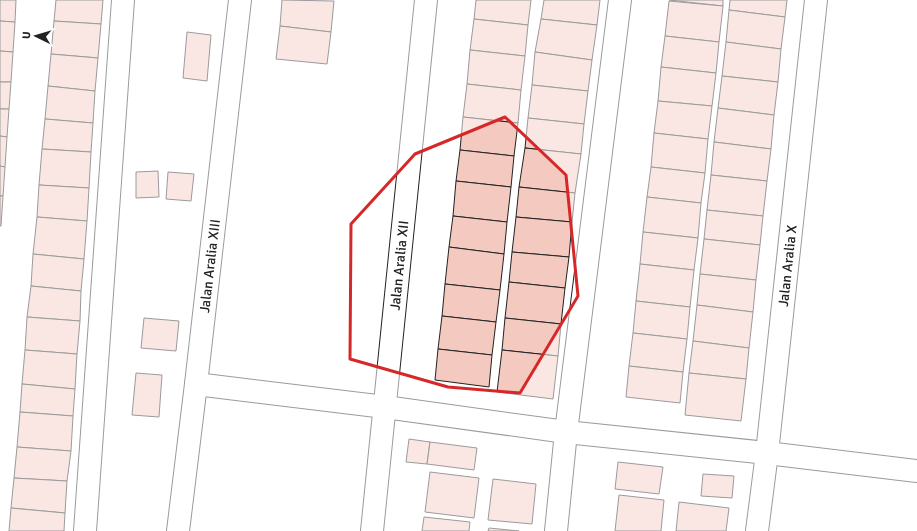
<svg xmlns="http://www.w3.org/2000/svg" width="917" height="531" font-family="Signika,sans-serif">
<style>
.building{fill:#f3c9c0;stroke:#222}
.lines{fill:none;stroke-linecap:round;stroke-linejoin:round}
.minor-casing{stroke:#222;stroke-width:24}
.minor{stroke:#fff;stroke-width:22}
.marked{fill:none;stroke:#d62828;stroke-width:3;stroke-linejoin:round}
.labels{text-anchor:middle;stroke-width:3;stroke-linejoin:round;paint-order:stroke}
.street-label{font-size:14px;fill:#222;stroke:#fff}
</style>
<rect width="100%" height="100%" fill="#fff"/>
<g class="building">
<polygon points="0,0 16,0 15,22 0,21"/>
<polygon points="56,0 103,0 101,24 54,21"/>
<polygon points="282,0 334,1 331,32 280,26"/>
<polygon points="476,0 531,0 528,25 474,19"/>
<polygon points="544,0 600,0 597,25 541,19"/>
<polygon points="669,0 723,0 723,6"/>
<polygon points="730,0 787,0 785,17 729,10"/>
<polygon points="669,1 723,6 719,42 665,36"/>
<polygon points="729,10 785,17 781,49 726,42"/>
<polygon points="474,19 528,25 525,56 470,50"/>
<polygon points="541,19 597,25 592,60 535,52"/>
<polygon points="0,21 15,22 13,52 0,51"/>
<polygon points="54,21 101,24 98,58 51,54"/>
<polygon points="280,26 331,32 327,64 276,59"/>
<polygon points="187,32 211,35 207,81 183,78"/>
<polygon points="665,36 719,42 716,73 661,67"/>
<polygon points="726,42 781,49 778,82 722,76"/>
<polygon points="470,50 525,56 521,90 467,84"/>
<polygon points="0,51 13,52 11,82 0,82"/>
<polygon points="535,52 592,60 588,91 532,85"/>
<polygon points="51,54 98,58 95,91 48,86"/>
<polygon points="661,67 716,73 712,106 658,101"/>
<polygon points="722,76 778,82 774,115 718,108"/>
<polygon points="0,82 11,82 9,109 0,109"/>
<polygon points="467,84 521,90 518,123 463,117"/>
<polygon points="532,85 588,91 584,124 528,118"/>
<polygon points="48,86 95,91 93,123 45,119"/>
<polygon points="658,101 712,106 708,139 654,133"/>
<polygon points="718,108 774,115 771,149 714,142"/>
<polygon points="0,109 9,109 7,137 0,136"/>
<polygon points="463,117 518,123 514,156 460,150"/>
<polygon points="528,118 584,124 581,154 525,148"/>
<polygon points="45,119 93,123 91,152 42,149"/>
<polygon points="654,133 708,139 705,173 651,167"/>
<polygon points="0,136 7,137 5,167 0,166"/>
<polygon points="714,142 771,149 767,181 711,175"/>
<polygon points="525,148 581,154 575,193 519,187"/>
<polygon points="42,149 91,152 89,188 39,185"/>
<polygon points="460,150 514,156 511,187 456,181"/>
<polygon points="0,166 5,167 3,196 0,196"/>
<polygon points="651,167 705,173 701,203 647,197"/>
<polygon points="158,171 159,197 136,198 136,172"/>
<polygon points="168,172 194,174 191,201 166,199"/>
<polygon points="711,175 767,181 763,216 707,210"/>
<polygon points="456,181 511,187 507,222 453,216"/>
<polygon points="39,185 89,188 87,221 37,217"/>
<polygon points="519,187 575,193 572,222 516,217"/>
<polygon points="0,196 3,196 1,226 0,226"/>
<polygon points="647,197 701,203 698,238 643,232"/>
<polygon points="707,210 763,216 760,245 704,239"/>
<polygon points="453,216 507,222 504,254 449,247"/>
<polygon points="37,217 87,221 84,259 33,254"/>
<polygon points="516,217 572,222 569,257 512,252"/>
<polygon points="643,232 698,238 694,270 640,264"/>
<polygon points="704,239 760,245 756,280 700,274"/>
<polygon points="449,247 504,254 500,290 445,284"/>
<polygon points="512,252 569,257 565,288 509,282"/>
<polygon points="33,254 84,259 81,291 31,286"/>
<polygon points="640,264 694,270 690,307 636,301"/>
<polygon points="700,274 756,280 753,312 697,305"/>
<polygon points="509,282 565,288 561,324 505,318"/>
<polygon points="445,284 500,290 496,322 442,316"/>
<polygon points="31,286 81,291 80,321 27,317"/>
<polygon points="636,301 690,307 687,339 633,333"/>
<polygon points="697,305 753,312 749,348 693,341"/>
<polygon points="442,316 496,322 492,355 438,349"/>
<polygon points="27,317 80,321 77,354 25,350"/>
<polygon points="144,318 179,321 176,351 141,348"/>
<polygon points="505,318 561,324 558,356 502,350"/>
<polygon points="633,333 687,339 683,372 629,366"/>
<polygon points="693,341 749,348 746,379 689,373"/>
<polygon points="438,349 492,355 489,387 435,380"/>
<polygon points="25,350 77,354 75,389 22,384"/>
<polygon points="502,350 558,356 553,399 497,392"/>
<polygon points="629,366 683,372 680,403 626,397"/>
<polygon points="136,373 162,375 159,417 132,415"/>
<polygon points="689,373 746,379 741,421 685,415"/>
<polygon points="22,384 75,389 73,416 20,412"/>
<polygon points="20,412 73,416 71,451 17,447"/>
<polygon points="409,439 430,442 427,464 406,462"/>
<polygon points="430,442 477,448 474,470 427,464"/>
<polygon points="17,447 71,451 67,481 14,478"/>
<polygon points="618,462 663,467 659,494 615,489"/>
<polygon points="430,472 479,478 474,518 425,512"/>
<polygon points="703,474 734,476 732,498 701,496"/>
<polygon points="14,478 67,481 65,513 11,508"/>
<polygon points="493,479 536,484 532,524 488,520"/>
<polygon points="619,495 664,500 661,531 615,531"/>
<polygon points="679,502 729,508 726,531 676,531"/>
<polygon points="11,508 65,513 64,531 9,531"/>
<polygon points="424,517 470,522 469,531 422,531"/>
<polygon points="489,528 519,531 488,531"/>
</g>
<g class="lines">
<g class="minor-casing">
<g id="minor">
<polyline points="196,384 385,407 566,432 767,453 917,471"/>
<polyline points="85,531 123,0"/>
<path id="s1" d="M178 531 196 384 240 0"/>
<path id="s2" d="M372 531 426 0"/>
<polyline points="556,531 566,432 620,0"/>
<path id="s3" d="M757 531 767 453 816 0"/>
</g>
</g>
<use href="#minor" class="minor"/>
</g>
<path d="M0 0H917V531H0ZM505 117 566 175 578 296 520 393 448 387 350 359 351 224 415 154Z" fill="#fff" fill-opacity=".55" fill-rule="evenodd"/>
<path class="marked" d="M505 117 566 175 578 296 520 393 448 387 350 359 351 224 415 154Z"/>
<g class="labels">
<g class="street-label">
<text dy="5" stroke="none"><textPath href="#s1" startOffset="267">Jalan Aralia XIII</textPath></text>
<text dy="5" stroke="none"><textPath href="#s2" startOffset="267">Jalan Aralia XII</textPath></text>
<text dy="5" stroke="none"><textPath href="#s3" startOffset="267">Jalan Aralia X</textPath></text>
</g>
</g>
<g transform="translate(36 36) rotate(275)" stroke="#ffffff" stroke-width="3" paint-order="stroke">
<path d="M0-3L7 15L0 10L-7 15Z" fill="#222222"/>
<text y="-6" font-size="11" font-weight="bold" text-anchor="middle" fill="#222222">U</text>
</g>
</svg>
